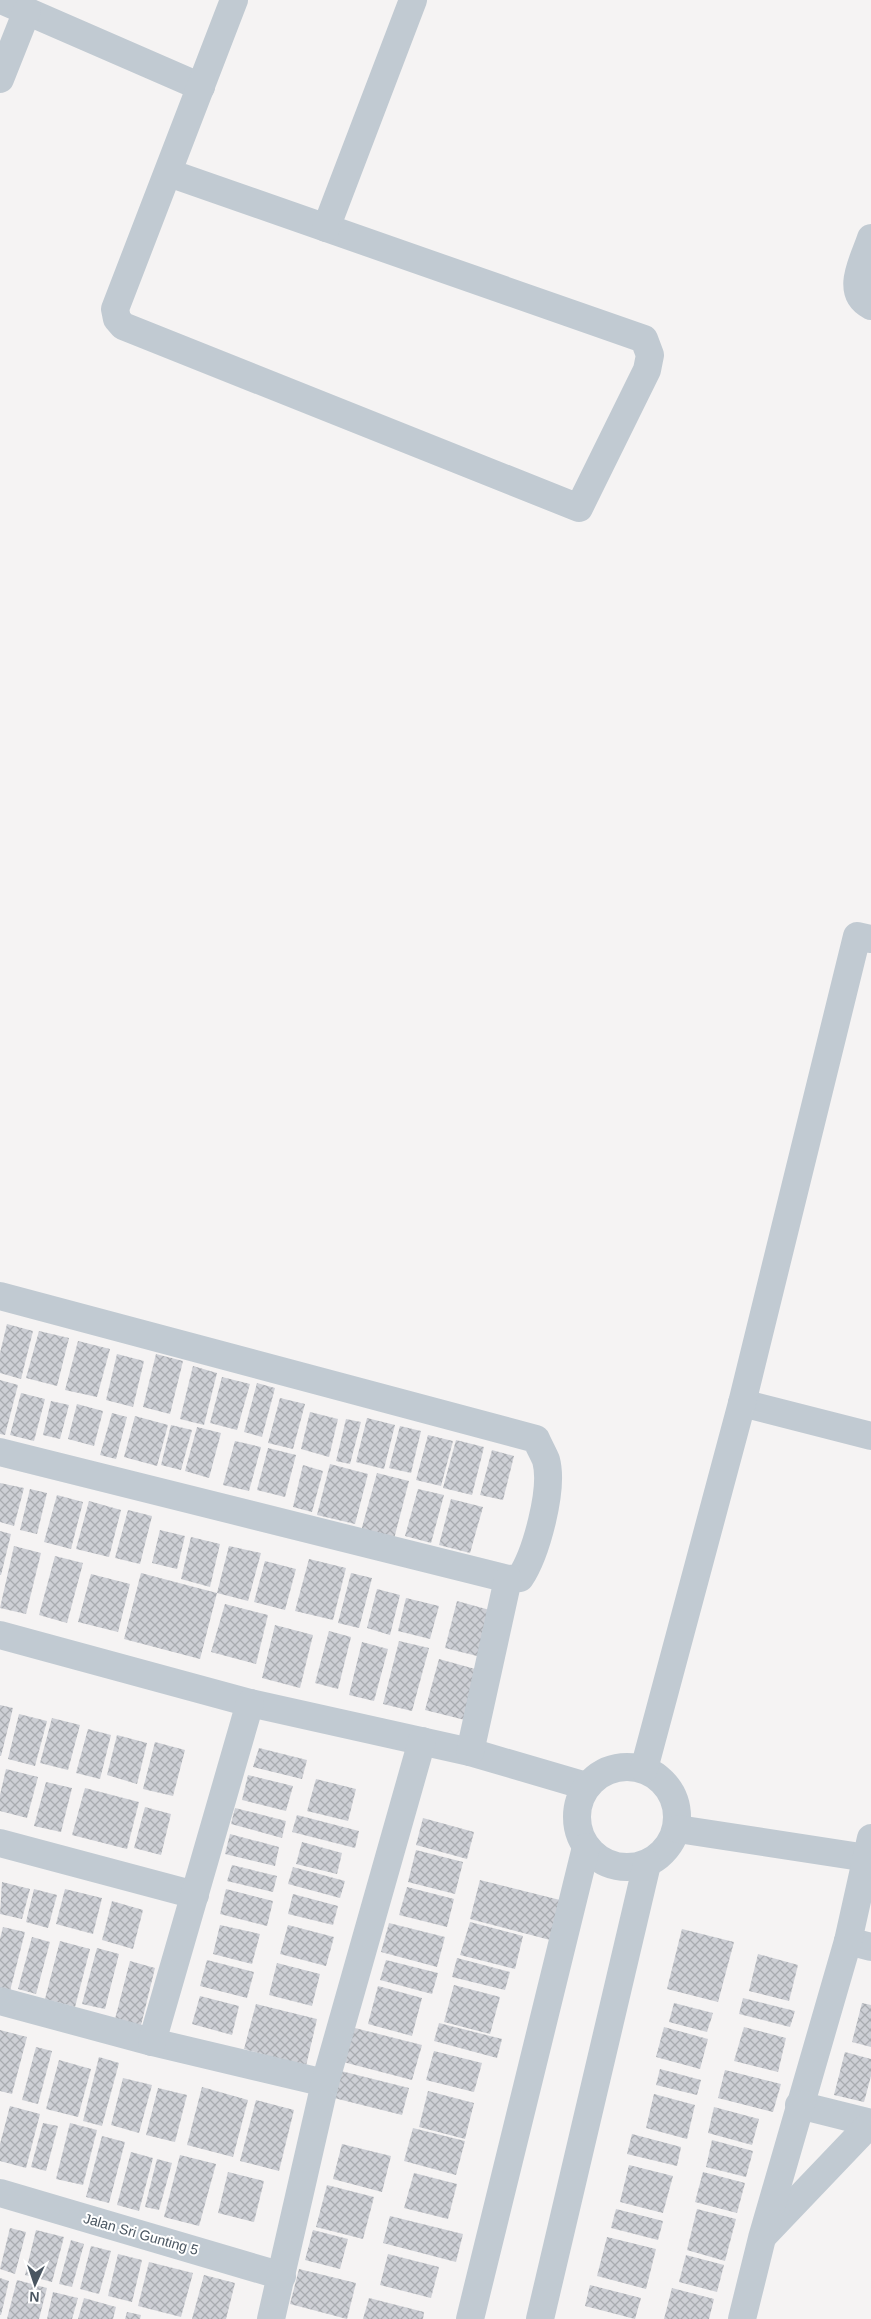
<svg xmlns="http://www.w3.org/2000/svg" width="871" height="2319" font-family="Arial,sans-serif">
<style>
.building{fill:url(#building-cross-hatch)}
.lines{fill:none;stroke-linecap:round;stroke-linejoin:round}
.street{stroke:#c1cad2;stroke-width:28}
.labels{text-anchor:middle;stroke-width:4;stroke-linejoin:round;paint-order:stroke}
.street-label{font-size:14px;fill:#4a5661;stroke:#fff}
</style>
<defs>
<pattern id="building-cross-hatch" width="8" height="8" patternUnits="userSpaceOnUse" patternTransform="scale(1.25)"><rect width="8" height="8" fill="#cdcfd5"/><path d="M0 0l8 8M0 8l8-8" fill="none" stroke="#a8abb0"/></pattern>
</defs>
<rect width="100%" height="100%" fill="#f5f3f3"/>
<g class="building">
<polygon points="7,1324 33,1331 21,1379 0,1373 0,1353"/>
<polygon points="39,1331 69,1338 57,1386 26,1378"/>
<polygon points="78,1341 110,1349 97,1397 65,1390"/>
<polygon points="117,1354 144,1361 133,1407 106,1400"/>
<polygon points="156,1354 183,1361 170,1414 143,1407"/>
<polygon points="193,1366 217,1373 204,1425 180,1419"/>
<polygon points="222,1377 250,1384 237,1430 210,1423"/>
<polygon points="0,1380 18,1385 5,1435 0,1434"/>
<polygon points="257,1383 275,1388 262,1437 244,1432"/>
<polygon points="21,1393 45,1399 34,1441 10,1435"/>
<polygon points="280,1398 305,1404 293,1449 268,1443"/>
<polygon points="51,1401 69,1405 60,1439 43,1435"/>
<polygon points="77,1404 103,1411 94,1446 68,1439"/>
<polygon points="310,1412 338,1419 329,1457 301,1449"/>
<polygon points="112,1413 127,1417 116,1459 100,1455"/>
<polygon points="135,1416 168,1425 157,1466 124,1457"/>
<polygon points="367,1418 395,1425 384,1469 356,1462"/>
<polygon points="346,1419 361,1422 350,1464 336,1461"/>
<polygon points="171,1425 192,1430 181,1470 161,1465"/>
<polygon points="400,1426 421,1431 411,1473 389,1468"/>
<polygon points="197,1427 221,1433 209,1478 185,1471"/>
<polygon points="428,1435 453,1441 441,1486 416,1480"/>
<polygon points="456,1440 484,1447 472,1495 443,1488"/>
<polygon points="235,1441 261,1447 249,1491 223,1485"/>
<polygon points="268,1448 296,1455 285,1497 257,1490"/>
<polygon points="492,1450 514,1456 503,1500 480,1495"/>
<polygon points="330,1464 368,1474 355,1524 317,1515"/>
<polygon points="303,1465 323,1471 312,1512 293,1507"/>
<polygon points="377,1473 409,1481 394,1539 361,1531"/>
<polygon points="0,1483 24,1488 14,1526 0,1522"/>
<polygon points="30,1489 47,1493 37,1534 20,1530"/>
<polygon points="418,1489 444,1495 431,1543 405,1536"/>
<polygon points="57,1495 83,1502 71,1549 44,1542"/>
<polygon points="451,1499 483,1507 470,1553 439,1545"/>
<polygon points="89,1501 121,1510 109,1557 76,1549"/>
<polygon points="128,1510 152,1516 140,1564 115,1558"/>
<polygon points="160,1530 185,1536 177,1569 152,1563"/>
<polygon points="0,1531 11,1534 1,1575 0,1575"/>
<polygon points="191,1537 220,1544 210,1587 181,1579"/>
<polygon points="14,1546 41,1553 26,1614 0,1608"/>
<polygon points="229,1546 261,1553 248,1601 217,1593 200,1659 124,1639 141,1573 217,1593"/>
<polygon points="55,1556 83,1563 67,1623 39,1615"/>
<polygon points="309,1559 346,1568 333,1620 295,1611"/>
<polygon points="265,1561 296,1569 285,1610 254,1602"/>
<polygon points="351,1573 372,1578 359,1628 338,1623"/>
<polygon points="91,1574 130,1584 118,1632 78,1622"/>
<polygon points="377,1589 400,1595 390,1635 367,1628"/>
<polygon points="406,1598 439,1606 430,1639 398,1631"/>
<polygon points="457,1601 497,1612 485,1658 445,1648"/>
<polygon points="225,1604 268,1615 256,1664 211,1652"/>
<polygon points="275,1625 313,1635 300,1688 262,1678"/>
<polygon points="329,1631 351,1637 338,1689 315,1683"/>
<polygon points="399,1641 429,1648 412,1711 383,1704"/>
<polygon points="362,1642 388,1649 374,1701 349,1695"/>
<polygon points="439,1659 486,1672 473,1722 425,1710"/>
<polygon points="0,1705 13,1708 1,1756 0,1756"/>
<polygon points="19,1714 47,1721 35,1766 8,1759"/>
<polygon points="52,1718 80,1725 68,1770 40,1763"/>
<polygon points="88,1729 111,1735 100,1779 76,1773"/>
<polygon points="117,1735 147,1743 137,1784 107,1775"/>
<polygon points="155,1742 185,1750 173,1796 143,1789"/>
<polygon points="259,1748 307,1760 302,1779 253,1767"/>
<polygon points="6,1769 38,1777 27,1818 0,1811 0,1795"/>
<polygon points="248,1775 293,1786 286,1811 242,1800"/>
<polygon points="316,1779 356,1789 348,1821 307,1811"/>
<polygon points="46,1782 72,1788 61,1832 34,1826"/>
<polygon points="85,1788 139,1802 127,1849 72,1835"/>
<polygon points="145,1807 171,1814 161,1855 134,1848"/>
<polygon points="235,1808 286,1821 282,1838 231,1824"/>
<polygon points="297,1815 359,1831 355,1848 292,1832"/>
<polygon points="423,1818 474,1832 467,1859 416,1845"/>
<polygon points="230,1834 279,1847 275,1866 225,1854"/>
<polygon points="302,1842 342,1853 337,1874 296,1864"/>
<polygon points="416,1850 463,1862 455,1894 408,1882"/>
<polygon points="232,1865 277,1876 273,1892 227,1881"/>
<polygon points="293,1867 345,1881 340,1898 288,1884"/>
<polygon points="480,1880 564,1901 554,1941 470,1919"/>
<polygon points="2,1882 30,1889 22,1919 0,1914"/>
<polygon points="407,1887 454,1899 447,1927 399,1915"/>
<polygon points="34,1889 57,1895 48,1928 26,1922"/>
<polygon points="65,1889 102,1898 93,1934 56,1924"/>
<polygon points="226,1889 273,1901 267,1926 220,1914"/>
<polygon points="293,1894 338,1906 333,1925 288,1914"/>
<polygon points="112,1901 143,1910 133,1949 102,1940"/>
<polygon points="470,1922 523,1936 515,1969 460,1955"/>
<polygon points="389,1923 445,1937 437,1967 381,1952"/>
<polygon points="220,1925 260,1934 252,1964 213,1954"/>
<polygon points="288,1925 334,1937 326,1966 280,1954"/>
<polygon points="3,1927 25,1932 10,1991 0,1988 0,1939"/>
<polygon points="682,1929 734,1942 718,2002 667,1989"/>
<polygon points="32,1937 50,1942 36,1994 18,1989"/>
<polygon points="60,1941 90,1949 75,2007 45,1999"/>
<polygon points="97,1948 119,1954 105,2009 82,2004"/>
<polygon points="758,1954 798,1965 789,2001 749,1991"/>
<polygon points="457,1958 510,1972 505,1990 452,1977"/>
<polygon points="207,1960 254,1972 247,1998 200,1986"/>
<polygon points="386,1960 438,1973 432,1994 380,1980"/>
<polygon points="130,1961 155,1968 141,2025 115,2019"/>
<polygon points="277,1963 320,1974 312,2006 269,1995"/>
<polygon points="454,1985 500,1997 490,2034 444,2022"/>
<polygon points="378,1986 422,1998 412,2036 368,2024"/>
<polygon points="200,1996 239,2006 232,2035 192,2024"/>
<polygon points="743,1998 795,2011 790,2027 739,2014"/>
<polygon points="674,2003 713,2013 707,2032 669,2022"/>
<polygon points="862,2003 871,2005 871,2047 852,2042"/>
<polygon points="256,2004 317,2019 306,2066 244,2049"/>
<polygon points="439,2023 502,2039 497,2058 434,2041"/>
<polygon points="351,2027 422,2045 412,2080 343,2062"/>
<polygon points="664,2027 708,2039 700,2069 656,2057"/>
<polygon points="744,2027 786,2038 778,2072 734,2061"/>
<polygon points="0,2030 27,2037 12,2094 0,2091"/>
<polygon points="36,2047 52,2051 38,2104 22,2100"/>
<polygon points="434,2051 482,2063 474,2092 426,2080"/>
<polygon points="845,2052 871,2059 871,2076 864,2102 834,2095"/>
<polygon points="99,2057 119,2063 102,2126 83,2121"/>
<polygon points="59,2060 91,2069 78,2117 46,2109"/>
<polygon points="660,2069 701,2080 697,2095 656,2085"/>
<polygon points="725,2070 781,2084 773,2112 718,2098"/>
<polygon points="341,2071 409,2088 402,2115 334,2098"/>
<polygon points="123,2078 152,2085 139,2133 111,2125"/>
<polygon points="202,2087 248,2100 233,2157 187,2145"/>
<polygon points="158,2088 187,2095 175,2142 146,2135"/>
<polygon points="428,2091 474,2103 465,2139 419,2127"/>
<polygon points="654,2094 695,2105 687,2139 646,2128"/>
<polygon points="256,2100 294,2110 279,2171 240,2161"/>
<polygon points="10,2106 40,2114 26,2168 0,2161 0,2144"/>
<polygon points="714,2107 759,2119 752,2145 708,2133"/>
<polygon points="43,2123 58,2126 46,2171 31,2167"/>
<polygon points="70,2123 97,2130 83,2185 56,2179"/>
<polygon points="413,2128 465,2141 456,2175 404,2161"/>
<polygon points="632,2134 681,2147 677,2166 627,2154"/>
<polygon points="102,2136 125,2142 109,2203 86,2197"/>
<polygon points="712,2140 753,2151 746,2177 706,2167"/>
<polygon points="342,2144 391,2156 382,2192 333,2179"/>
<polygon points="131,2152 153,2158 139,2211 117,2205"/>
<polygon points="180,2155 216,2164 199,2226 164,2217"/>
<polygon points="157,2159 172,2163 159,2210 145,2207"/>
<polygon points="629,2165 673,2176 663,2213 620,2202"/>
<polygon points="228,2172 264,2181 254,2222 218,2213"/>
<polygon points="703,2172 745,2183 737,2213 695,2202"/>
<polygon points="414,2173 457,2184 448,2219 404,2208"/>
<polygon points="327,2185 374,2197 363,2239 316,2227"/>
<polygon points="616,2209 663,2221 658,2240 611,2228"/>
<polygon points="697,2209 736,2219 725,2261 687,2250"/>
<polygon points="390,2216 463,2234 456,2262 383,2243"/>
<polygon points="10,2228 26,2232 15,2274 0,2269"/>
<polygon points="36,2230 64,2237 52,2282 25,2275"/>
<polygon points="313,2230 348,2239 340,2269 305,2260"/>
<polygon points="607,2237 656,2249 646,2289 597,2276"/>
<polygon points="71,2240 84,2244 72,2287 59,2284"/>
<polygon points="91,2246 111,2251 99,2294 80,2289"/>
<polygon points="118,2254 142,2260 132,2302 108,2296"/>
<polygon points="388,2254 439,2267 431,2298 380,2285"/>
<polygon points="686,2255 724,2265 717,2292 679,2282"/>
<polygon points="149,2262 193,2273 181,2317 138,2306"/>
<polygon points="299,2269 356,2283 347,2319 290,2304"/>
<polygon points="204,2275 235,2283 226,2319 192,2319"/>
<polygon points="0,2278 9,2281 1,2315 0,2315"/>
<polygon points="17,2280 47,2288 39,2319 7,2319"/>
<polygon points="590,2285 641,2298 635,2319 585,2306"/>
<polygon points="672,2288 714,2299 709,2319 664,2319"/>
<polygon points="53,2292 78,2298 72,2319 47,2319"/>
<polygon points="84,2298 116,2307 113,2319 78,2319"/>
<polygon points="369,2298 424,2312 423,2319 363,2319"/>
<polygon points="127,2312 141,2315 140,2319 125,2319"/>
</g>
<g class="lines">
<g class="street">
<polyline points="1,0 201,87"/>
<polyline points="0,79 27,11"/>
<polyline points="169,173 644,339 650,355 647,370 579,508 123,326 117,319 115,309 234,0"/>
<polyline points="326,228 413,0"/>
<path d="M871 238C864 260 844 292 871 306"/>
<path d="M0 1296 536 1439C539 1446 543 1453 546 1460 554 1489 536 1554 520 1578L508 1579 0 1452"/>
<polyline points="742,1403 871,1436"/>
<polyline points="0,1635 250,1703 470,1752 586,1786"/>
<polyline points="470,1752 508,1579"/>
<circle cx="627" cy="1817" r="50"/>
<polyline points="644,1769 742,1403 857,936 871,939"/>
<polyline points="678,1829 867,1858"/>
<polyline points="0,1843 195,1895"/>
<polyline points="848,1941 871,1947"/>
<polyline points="0,2001 152,2042 325,2083"/>
<polyline points="152,2042 250,1703"/>
<polyline points="799,2105 871,2123"/>
<polyline points="0,2193 282,2276"/>
<polyline points="765,2234 871,2123"/>
<polyline points="271,2319 325,2083 422,1741"/>
<polyline points="470,2319 586,1847"/>
<polyline points="540,2319 647,1864"/>
<polyline points="742,2319 762,2238 848,1941 871,1838"/>
</g>
</g>
<g class="labels">
<g class="street-label">
<text transform="translate(141 2234) rotate(16)" y="5">Jalan Sri Gunting 5</text>
</g>
</g>
<g transform="translate(35 2284) rotate(183)" stroke="#ffffff" stroke-width="4" paint-order="stroke">
<path d="M0-4L9 19L0 12L-9 19Z" fill="#4a5661"/>
<text y="-8" font-size="14" font-weight="bold" text-anchor="middle" fill="#4a5661">N</text>
</g>
</svg>
